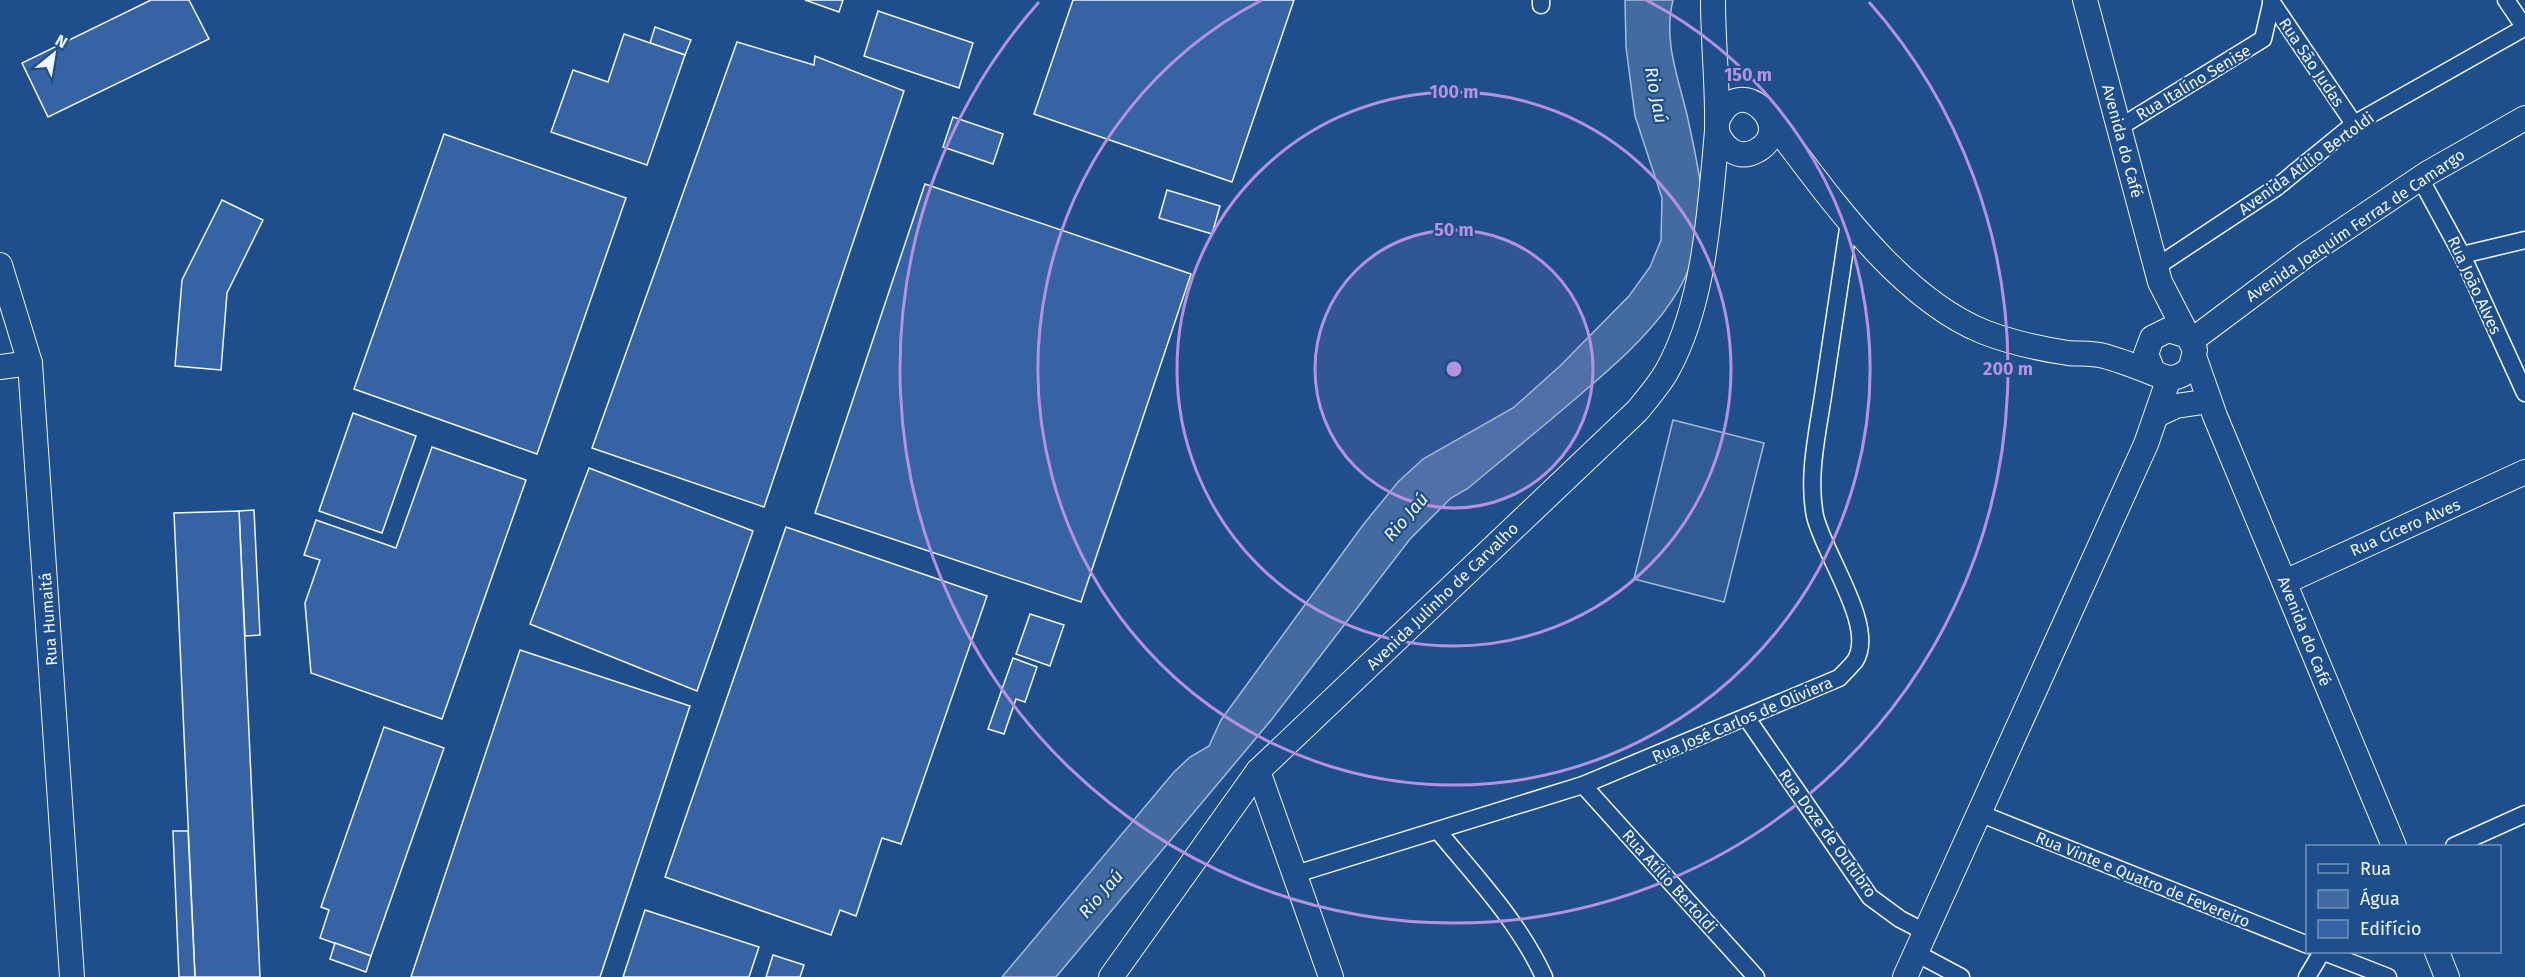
<svg xmlns="http://www.w3.org/2000/svg" width="2525" height="977" font-family="'Fira Sans',sans-serif">
<style>
.built{fill:#305b95;stroke:#a8bbd7;stroke-width:1.5}
.water{fill:#446ba0;stroke:#a8bbd7;stroke-width:1.5}
.building{fill:#3563a3;stroke:#f2f6ff;stroke-width:1.5}
.lines{fill:none;stroke-linecap:round;stroke-linejoin:round}
.street-casing{stroke:#f2f6ff;stroke-width:19}
.secondary-casing{stroke:#f2f6ff;stroke-width:26}
.street{stroke:#1f4e8c;stroke-width:16}
.secondary{stroke:#1f4e8c;stroke-width:24}
.ring{fill:none;stroke:#b691df;stroke-width:3}
.labels{text-anchor:middle;stroke-width:4.5;stroke-linejoin:round;paint-order:stroke}
.street-label{font-size:16px;fill:#f2f6ff;stroke:#1f4e8c}
.water-label{font-size:18px;font-style:italic;fill:#f2f6ff;stroke:#1f4e8c}
.centre{fill:#b691df;stroke:#1f4e8c;stroke-width:3}
.ring-label{font-size:18px;text-anchor:middle;font-weight:bold;fill:#b691df;stroke:#1f4e8c;stroke-width:4.5;stroke-linejoin:round;paint-order:stroke}
</style>
<rect width="100%" height="100%" fill="#1f4e8c"/>
<polygon class="built" points="1673,420 1764,443 1724,602 1634,579"/>
<path class="water" d="M1625 0H1673C1663 40 1678 77 1687 115 1691 133 1695 151 1698 169 1719 276 1648 337 1575 399 1539 430 1503 459 1467 489L1451 498 1410 539 1272 719 1056 977H1002L1174 772 1190 757 1209 746 1221 720 1363 525 1398 482 1423 459 1513 408 1560 366 1629 296 1650 267 1661 240 1662 198 1635 116 1626 47Z"/>
<g class="building">
<polygon points="151,0 189,0 209,39 48,117 22,63"/>
<polygon points="805,0 843,0 839,12"/>
<polygon points="1073,0 1294,0 1232,182 1034,114"/>
<polygon points="878,11 973,43 959,88 864,56"/>
<polygon points="655,27 691,40 685,55 650,43"/>
<polygon points="624,34 685,55 647,165 551,132 573,70 608,82"/>
<polygon points="737,42 814,65 815,56 904,91 764,507 592,448"/>
<polygon points="953,117 1003,134 993,164 943,147"/>
<polygon points="444,134 626,198 537,454 354,389"/>
<polygon points="925,184 1191,274 1081,602 815,513"/>
<polygon points="1167,190 1220,206 1212,234 1159,218"/>
<polygon points="222,200 263,220 227,293 221,370 175,366 182,280"/>
<polygon points="353,413 416,436 382,533 319,511"/>
<polygon points="432,447 526,480 442,719 311,673 305,603 320,560 304,555 316,520 396,548"/>
<polygon points="589,468 753,531 697,691 530,624"/>
<polygon points="254,510 260,635 245,636 239,511"/>
<polygon points="239,511 260,977 195,977 174,513"/>
<polygon points="786,527 987,596 901,844 882,838 856,916 840,910 831,935 665,877"/>
<polygon points="1030,614 1064,625 1050,666 1016,654"/>
<polygon points="520,650 690,706 600,977 411,977"/>
<polygon points="1013,658 1037,667 1025,702 1016,699 1004,734 988,729"/>
<polygon points="384,727 444,748 371,956 320,938 329,910 321,907"/>
<polygon points="173,831 188,831 195,977 179,977"/>
<polygon points="645,910 759,947 749,977 623,977"/>
<polygon points="335,943 371,956 366,972 330,959"/>
<polygon points="773,955 804,965 800,977 766,977"/>
</g>
<g class="lines">
<g class="street-casing">
<g id="street">
<polyline points="2506,0 2525,28"/>
<polyline points="2271,1 2354,124"/>
<polyline points="1541,5 1541,0"/>
<polyline points="2120,127 2263,39 2272,0"/>
<polyline points="2420,178 2462,255 2525,393"/>
<polyline points="2462,255 2525,240"/>
<polyline points="2156,267 2277,187 2354,124 2524,28"/>
<polyline points="1746,717 1870,897 1900,919 1925,932"/>
<polyline points="1583,785 1756,977"/>
<polyline points="1979,813 2308,945"/>
<path d="M1438 831C1476 877 1519 922 1544 977"/>
<polyline points="2454,846 2525,814"/>
<path d="M1296 874 1583 785 1839 678C1844 673 1850 667 1855 661 1877 627 1824 555 1815 516 1807 475 1818 431 1824 389 1832 333 1841 278 1849 222"/>
<polyline points="2324,952 2388,977"/>
<polyline points="1916,953 1961,977"/>
<polyline points="2307,977 2322,952"/>
</g>
</g>
<g class="secondary-casing">
<g id="secondary">
<path d="M1713 0C1713 44 1718 86 1717 131 1722 147 1738 161 1756 151 1799 129 1738 67 1717 122"/>
<path d="M2085 0 2160 282 2195 350 2191 367C2180 380 2167 381 2153 371L2146 354 2152 338 2168 330 2185 335"/>
<path d="M1770 119C1826 192 1897 297 1984 332 2010 342 2041 349 2068 353 2080 354 2093 353 2104 356 2123 361 2142 369 2160 376"/>
<polyline points="0,265 30,363 72,977"/>
<polyline points="2191,341 2306,255 2428,173 2525,118"/>
<polyline points="2195,359 2215,416 2394,846"/>
<polyline points="0,367 30,363"/>
<polyline points="2157,415 2176,406 2203,402"/>
<polyline points="2285,582 2525,472"/>
<polyline points="1258,771 1331,977"/>
<polyline points="2437,952 2447,977"/>
<path d="M1111 977 1258 771 1637 411C1647 399 1659 385 1667 371 1705 303 1710 207 1717 131"/>
<polyline points="1905,977 2146,444 2169,378"/>
</g>
</g>
<use href="#street" class="street"/>
<use href="#secondary" class="secondary"/>
</g>
<circle cx="1454" cy="369" r="139" fill="#b691df" fill-opacity=".12"/>
<g class="ring">
<circle cx="1454" cy="369" r="139"/>
<circle cx="1454" cy="369" r="277"/>
<path d="M1646 0A416 416 0 1 1 1262 0"/>
<path d="M1869 2A554 554 0 1 1 1039 2"/>
</g>
<g class="labels">
<g class="street-label">
<text transform="translate(2312 62) rotate(56)" y="6">Rua São Judas</text>
<text transform="translate(2193 82) rotate(-31)" y="6">Rua Italíno Senise</text>
<text transform="translate(2123 141) rotate(75)" y="6">Avenida do Café</text>
<text transform="translate(2306 163) rotate(-36)" y="6">Avenida Atílio Bertoldi</text>
<text transform="translate(2355 225) rotate(-34)" y="6">Avenida Joaquim Ferraz de Camargo</text>
<text transform="translate(2475 285) rotate(65)" y="6">Rua João Alves</text>
<text transform="translate(2405 527) rotate(-24)" y="6">Rua Cícero Alves</text>
<text transform="translate(1442 596) rotate(-44)" y="6">Avenida Julinho de Carvalho</text>
<text transform="translate(48 619) rotate(-94)" y="6">Rua Humaitá</text>
<text transform="translate(2305 631) rotate(68)" y="6">Avenida do Café</text>
<text transform="translate(1742 719) rotate(-23)" y="6">Rua José Carlos de Oliviera</text>
<text transform="translate(1828 833) rotate(54)" y="6">Rua Doze de Outubro</text>
<text transform="translate(2143 879) rotate(22)" y="6">Rua Vinte e Quatro de Fevereiro</text>
<text transform="translate(1670 881) rotate(48)" y="6">Rua Atílio Bertoldi</text>
</g>
<g class="water-label">
<text transform="translate(1656 95) rotate(79)" y="6">Rio Jaú</text>
<text transform="translate(1406 517) rotate(-49)" y="6">Rio Jaú</text>
<text transform="translate(1101 894) rotate(-49)" y="6">Rio Jaú</text>
</g>
</g>
<circle cx="1454" cy="369" r="9" class="centre"/>
<g class="ring-label">
<text x="1748" y="81">150 m</text>
<text x="1454" y="98">100 m</text>
<text x="1454" y="236">50 m</text>
<text x="2008" y="375">200 m</text>
</g>
<rect x="2306" y="845" width="195" height="108" fill="#1f4e8c" stroke="#7391ba" stroke-width="1.5"/>
<rect x="2318" y="864" width="30" height="9" fill="#1f4e8c" stroke="#7391ba" stroke-width="1.5"/>
<text x="2360" y="875" font-size="18" fill="#f2f6ff">Rua</text>
<rect x="2318" y="890" width="30" height="18" fill="#446ba0" stroke="#7391ba" stroke-width="1.5"/>
<text x="2360" y="905" font-size="18" fill="#f2f6ff">Água</text>
<rect x="2318" y="920" width="30" height="18" fill="#3563a3" stroke="#7391ba" stroke-width="1.5"/>
<text x="2360" y="935" font-size="18" fill="#f2f6ff">Edifício</text>
<g transform="translate(54 54) rotate(30)" stroke="#1f4e8c" stroke-width="4.5" paint-order="stroke">
<path d="M0-4.5L10 22L0 15L-10 22Z" fill="#f2f6ff"/>
<text y="-9" font-size="16" font-weight="bold" text-anchor="middle" fill="#f2f6ff">N</text>
</g>
</svg>
